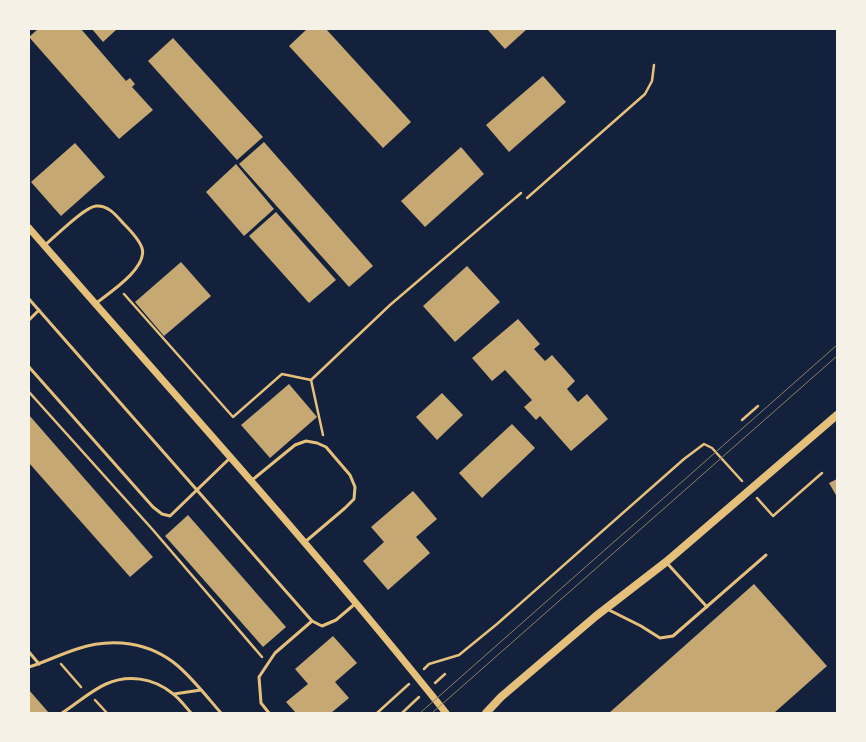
<svg xmlns="http://www.w3.org/2000/svg" width="866" height="742" font-family="Karla,sans-serif">
<style>
.building{fill:#c6a872}
.lines{fill:none;stroke-linecap:round;stroke-linejoin:round}
.path{stroke:#e5c07b;stroke-width:2.5}
.service{stroke:#e5c07b;stroke-width:3}
.tertiary{stroke:#e5c07b;stroke-width:7}
.secondary{stroke:#e5c07b;stroke-width:8}
.tram{stroke:#918062;stroke-width:1}
</style>
<rect width="100%" height="100%" fill="#14213d"/>
<g class="building">
<polygon points="38,29 81,29 126,81 130,78 135,84 132,87 153,110 119,139 29,37"/>
<polygon points="92,29 117,29 103,42"/>
<polygon points="307,29 326,29 411,122 383,148 289,46"/>
<polygon points="487,29 527,29 505,49"/>
<polygon points="173,38 263,137 237,160 148,61"/>
<polygon points="543,76 566,102 509,152 486,125"/>
<polygon points="264,142 373,266 349,287 239,164"/>
<polygon points="75,143 105,177 61,216 31,182"/>
<polygon points="461,147 484,174 425,227 401,201"/>
<polygon points="236,164 274,209 244,236 206,192"/>
<polygon points="276,212 336,280 309,303 249,236"/>
<polygon points="181,262 211,296 164,336 135,302"/>
<polygon points="467,266 500,302 455,342 423,306"/>
<polygon points="518,319 540,344 534,349 545,361 552,355 575,381 567,389 578,402 587,394 608,419 571,451 540,416 536,420 524,407 532,400 505,370 492,381 472,358"/>
<polygon points="289,384 317,417 270,458 241,425"/>
<polygon points="442,393 463,415 437,440 416,417"/>
<polygon points="29,415 153,557 130,577 29,463"/>
<polygon points="512,424 535,448 482,498 459,473"/>
<polygon points="837,479 837,497 829,483"/>
<polygon points="413,491 437,519 416,537 430,553 388,590 363,561 384,542 371,527"/>
<polygon points="188,515 286,627 263,647 165,536"/>
<polygon points="754,584 827,666 774,713 609,713"/>
<polygon points="333,636 357,663 335,682 349,698 331,713 296,713 286,702 308,684 295,669"/>
<polygon points="29,690 49,713 29,713"/>
</g>
<g class="lines">
<g class="path">
<polyline points="527,198 645,94 652,81 654,65"/>
<polyline points="124,294 233,417 282,374 311,380"/>
<polyline points="311,380 390,305 521,193"/>
<polyline points="311,380 323,435"/>
<polyline points="29,392 153,530 262,657"/>
<polyline points="742,420 758,406"/>
<polyline points="757,498 773,516 822,473"/>
<polyline points="61,664 81,687"/>
<polyline points="424,669 429,664 459,655 497,624 684,459 704,444 712,448 742,481"/>
<polyline points="435,683 445,674"/>
<polyline points="95,700 107,713"/>
<polyline points="377,713 409,684"/>
<polyline points="402,713 419,697"/>
</g>
<g class="service">
<path d="M45 245C55 237 84 207 96 206 108 205 116 215 123 223 130 230 139 239 142 248 148 268 109 293 95 304"/>
<polyline points="29,299 312,621 322,626 336,620 356,603"/>
<polyline points="29,320 39,310"/>
<polyline points="29,367 153,507 162,514 170,516 230,458"/>
<polyline points="251,481 295,445 306,441 317,443 326,447 350,475 355,487 354,499 345,508 305,542"/>
<polyline points="666,562 707,607"/>
<polyline points="607,609 641,626 660,638 673,636 766,555"/>
<polyline points="29,652 39,664"/>
<path d="M29 667C45 662 61 654 77 649 112 637 150 642 178 666 194 680 207 697 221 713"/>
<polyline points="174,694 201,690"/>
<path d="M62 713C76 704 92 690 106 684 128 674 153 678 172 693 179 698 185 706 191 713"/>
<polyline points="269,713 261,703 259,677 275,653 312,621"/>
</g>
<path class="tertiary" d="M29 228C169 389 313 546 446 713"/>
<polyline class="secondary" points="486,713 501,697 596,616 666,562 837,415"/>
<g class="tram">
<polyline points="420,713 837,345"/>
<polyline points="432,713 837,356"/>
</g>
</g>
<rect width="866" height="742" fill="none" stroke="#f6f1e7" stroke-width="60"/>
</svg>
